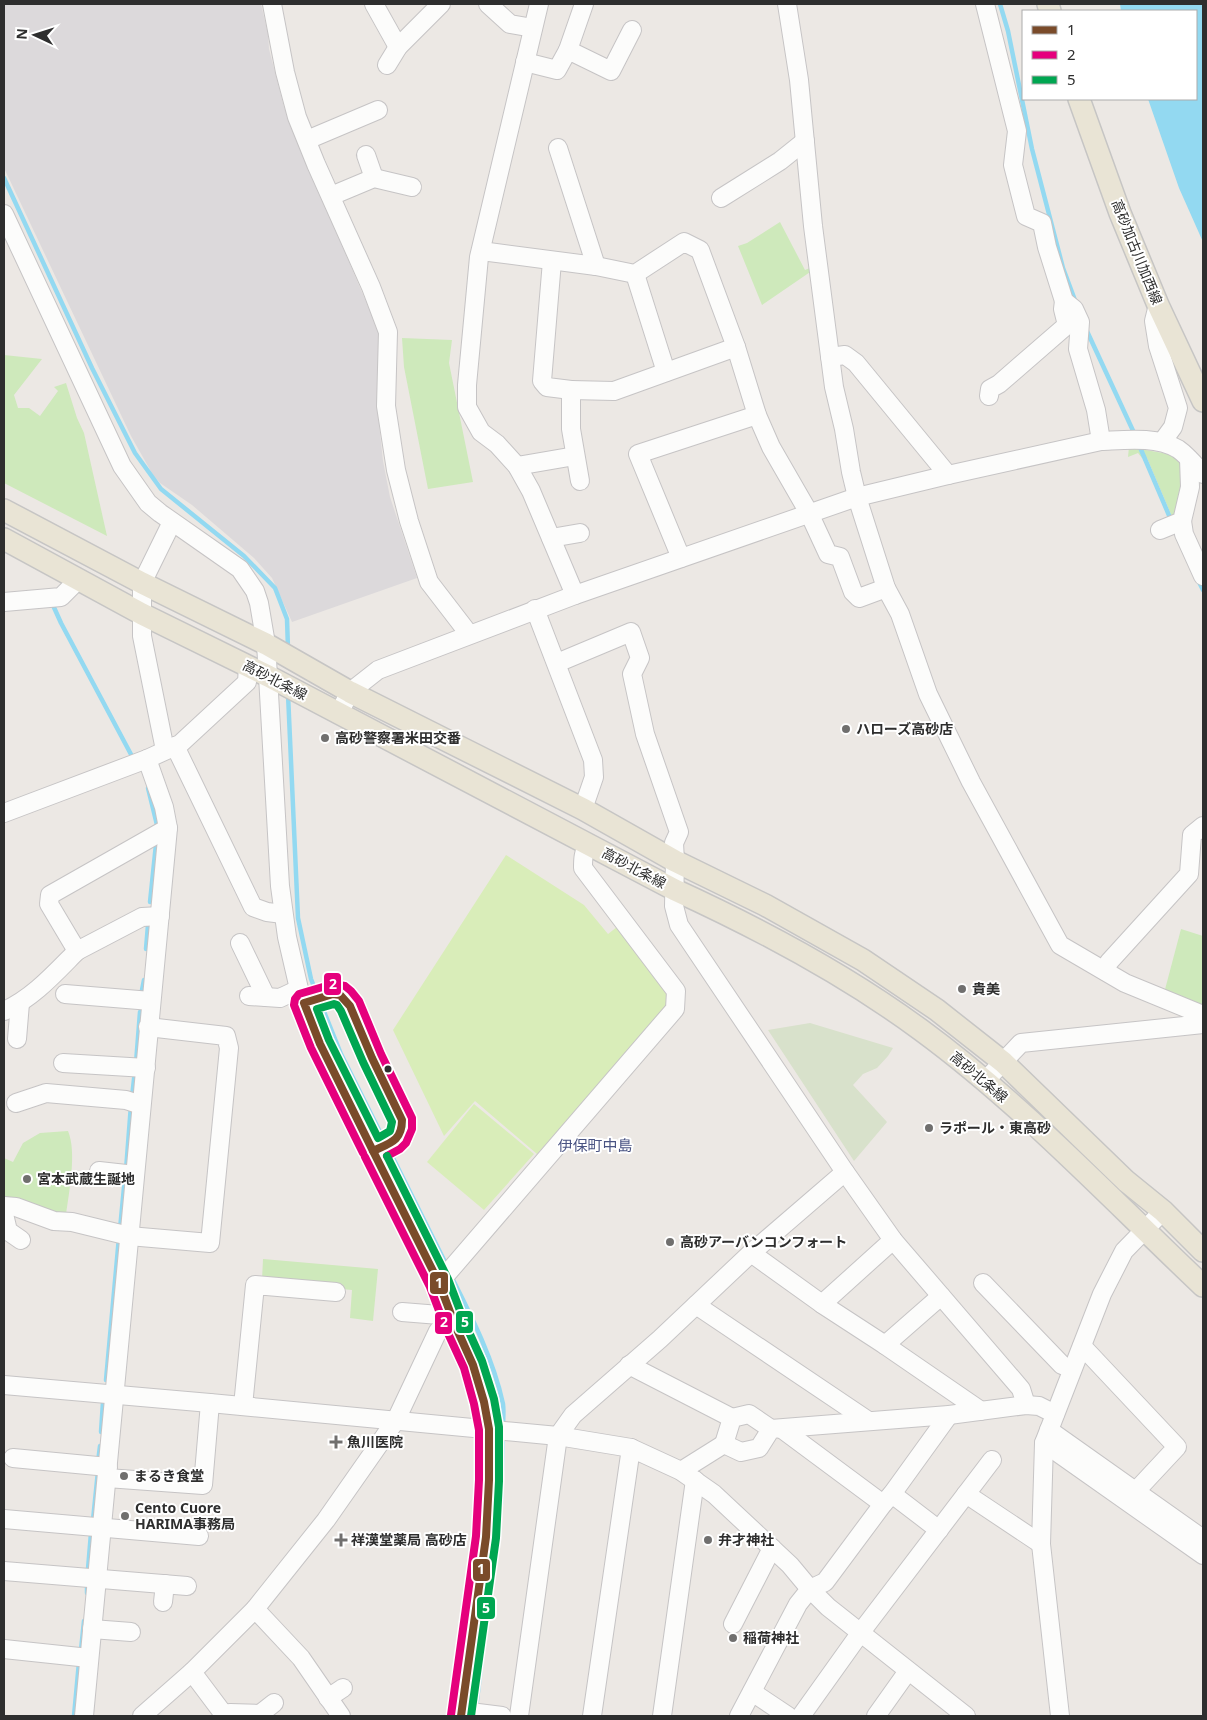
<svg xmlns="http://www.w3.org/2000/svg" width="1207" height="1720" font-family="'Noto Sans','Noto Sans JP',sans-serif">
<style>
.industrial{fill:#dcd9db}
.green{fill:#cee9bb}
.cemetery{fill:#d8e1cb}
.pitch{fill:#d9edb9}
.water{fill:#93d9f1}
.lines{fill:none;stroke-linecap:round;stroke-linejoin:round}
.stream{stroke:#93d9f1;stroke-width:4.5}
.minor-casing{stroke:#c6c4c5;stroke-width:20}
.major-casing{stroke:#c6c5c4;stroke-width:24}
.minor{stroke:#fcfcfb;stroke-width:18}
.major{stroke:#e9e4d5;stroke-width:21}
.bus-1-casing{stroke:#fff;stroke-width:11}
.bus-2-casing{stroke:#fff;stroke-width:11}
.bus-3-casing{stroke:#fff;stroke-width:11}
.bus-1{stroke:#7a4b2a;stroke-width:8}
.bus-2{stroke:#e5007d;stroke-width:8}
.bus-3{stroke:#00a651;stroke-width:8}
.poi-dot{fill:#706f6e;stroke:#fff;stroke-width:2}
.bus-dot{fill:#2e2e2e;stroke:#fff;stroke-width:2}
.labels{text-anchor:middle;stroke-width:4;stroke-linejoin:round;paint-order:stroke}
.street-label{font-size:14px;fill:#2e2e2e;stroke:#fff}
.poi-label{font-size:14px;font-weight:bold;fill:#2e2e2e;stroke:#fff;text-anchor:start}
.neighbourhood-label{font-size:15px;fill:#4a5483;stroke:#fff}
.line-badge{stroke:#fff;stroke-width:2}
.badge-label{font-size:14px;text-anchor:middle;font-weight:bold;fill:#fff}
</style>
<rect width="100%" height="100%" fill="#ece8e4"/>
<polygon class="industrial" points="4,4 261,4 268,34 269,49 284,107 302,153 380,334 377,405 383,461 390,497 417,578 292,622 272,578 254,558 192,505 160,483 153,475 131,436 4,168"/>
<g class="green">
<polygon points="780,222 805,270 815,266 816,268 762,305 738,246 747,243"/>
<polygon points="402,338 452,340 449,363 473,482 428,489 404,367"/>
<polygon points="4,355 42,359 14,395 18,408 29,408 40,416 58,391 54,387 66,383 77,418 84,433 107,536 4,483"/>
<polygon points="1129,447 1168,454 1176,459 1182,466 1186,477 1173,519 1147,458 1142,458 1138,453 1128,457"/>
<polygon points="1181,929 1203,936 1203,1011 1163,997"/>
<path d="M68 1131C77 1152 69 1192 66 1215L16 1201 4 1200V1158L13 1162 23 1143 40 1133Z"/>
<polygon points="263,1259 378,1269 373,1321 350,1318 352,1290 298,1285 262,1280"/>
</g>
<polygon class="cemetery" points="810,1023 893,1048 888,1056 877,1068 863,1074 853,1085 887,1122 854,1161 768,1030"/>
<g class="pitch">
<polygon points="506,855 584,905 608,934 617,927 667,991 666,1010 537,1154 475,1101 444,1136 393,1030"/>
<polygon points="474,1104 534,1154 484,1210 427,1162"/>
</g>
<polygon class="water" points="1120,4 1203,4 1203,242 1179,188 1148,99 1196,99 1196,11 1121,11"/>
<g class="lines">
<g class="stream">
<polyline points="1000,4 1008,31 1032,149 1063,268 1076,303"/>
<polyline points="4,178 92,368 135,453 161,489 244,556 275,588 287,619 288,649"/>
<polyline points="1086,329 1135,435"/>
<polyline points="1139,445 1171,520"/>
<polyline points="1198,580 1203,590"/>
<polyline points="52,603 61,623 134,760"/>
<polyline points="288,694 298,918 311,979 341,1054 447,1266"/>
<polyline points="148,788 157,825"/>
<polyline points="150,902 156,844"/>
<polyline points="146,949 148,925"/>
<polyline points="142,990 144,980"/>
<polyline points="136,1063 140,1012"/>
<polyline points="132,1097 135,1070"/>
<polyline points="126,1170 131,1105"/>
<polyline points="120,1229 125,1177"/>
<path d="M451 1276C471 1315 494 1361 503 1404 504 1412 503 1420 503 1427"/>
<polyline points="106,1380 119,1237"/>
<polyline points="101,1432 103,1402"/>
<polyline points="98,1462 100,1446"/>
<polyline points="93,1520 98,1471"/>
<polyline points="88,1569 91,1533"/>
<polyline points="87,1593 87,1584"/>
<polyline points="81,1650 84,1621"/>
<polyline points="476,1708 501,1503 503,1435"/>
<polyline points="74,1716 79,1662"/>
</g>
<g class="minor-casing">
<g id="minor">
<polyline points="272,4 285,72 297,117 316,164 371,287 388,332 386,406 396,470 409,521 429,582 469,634"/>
<polyline points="374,4 398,47"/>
<polyline points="488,4 510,24 533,28"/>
<polyline points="539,4 479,257 467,385 467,407 481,432 497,444 517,466 531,491 575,595"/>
<polyline points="787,4 799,80 813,226 834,387 844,429 851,472 857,497 886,588 900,614 928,694 971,782 1060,945 1125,983 1203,1015"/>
<polyline points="985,4 1017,131 1013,165 1026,216 1042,223 1047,247 1064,301 1074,309 1080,322 1078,349 1096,410 1101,441"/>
<polyline points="568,50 584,4"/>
<polyline points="525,62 557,70 568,50 611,71 632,30"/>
<polyline points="387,65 398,47 441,4"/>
<polyline points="307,140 378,110"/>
<polyline points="558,148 596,266"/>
<polyline points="366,155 374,178"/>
<polyline points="331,196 374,178 412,187"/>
<polyline points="721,198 780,161 805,141"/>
<polyline points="4,214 122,466 148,503 160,513 240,569 255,591 259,603 266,644 268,676 280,886 287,937 299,989 320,1044 439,1283 455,1325 473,1365 484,1402 489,1429 489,1480 486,1537 461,1716"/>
<polyline points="481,251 596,266 635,274 684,242 700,250 736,347 757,415 771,447 809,513 828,554 840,557 853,592 859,598 886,588"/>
<polyline points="552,261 542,381 547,387 571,390"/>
<polyline points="635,274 666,372"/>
<polyline points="1158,305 1154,321 1158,346 1178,408 1173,427 1162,442"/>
<polyline points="830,357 845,355 856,363 948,475"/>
<polyline points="989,396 990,389 999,384 1067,325 1063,309 1064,301"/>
<polyline points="517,466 575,456"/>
<polyline points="580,481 571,429 571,390 614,391 736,347"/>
<polyline points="1182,521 1184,534 1203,576"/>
<polyline points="1160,530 1182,521 1190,487 1189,459"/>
<polyline points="551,538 580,533"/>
<polyline points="681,558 638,454 757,415"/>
<polyline points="4,602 61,597 79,579"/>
<polyline points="535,609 593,760 594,777 583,809"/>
<polyline points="557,663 631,632 640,658 632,674 645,734 679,832 674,843 675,861 674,906 679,925 845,1172 893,1240 1021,1389 1026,1405"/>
<path d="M339 713 350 692 378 670 575 595 857 497 948 475 1101 441C1125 440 1156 436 1178 449 1188 456 1195 465 1203 474"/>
<polyline points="175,746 253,907 267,912 283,914"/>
<polyline points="165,750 142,636 142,583 172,522"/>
<polyline points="4,813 147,759 180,744 247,682 248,666"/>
<polyline points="160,916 142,917 77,951 49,904 50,895 168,828"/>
<polyline points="240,943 266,997"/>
<polyline points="1105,971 1109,962 1189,874 1192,835 1203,826"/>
<polyline points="65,994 151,1001"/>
<polyline points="249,996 280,998 299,989"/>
<path d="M4 1011C33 998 55 973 77 951"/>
<polyline points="17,1039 20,1003"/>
<polyline points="63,1063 146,1068"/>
<polyline points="985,1081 1021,1043 1203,1024"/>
<polyline points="16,1103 46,1093 126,1100 141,1105"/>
<polyline points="99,1171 135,1175"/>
<polyline points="4,1206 16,1207 54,1221 72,1222 129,1236 210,1243 229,1048 226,1036 148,1027"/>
<polyline points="4,1214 8,1231 21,1240"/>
<polyline points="751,1253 822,1304 885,1345 941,1296"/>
<path d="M439 1283 675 1009 676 991 583 868C583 859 583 852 589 844"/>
<polyline points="983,1283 1062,1365 1072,1369"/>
<polyline points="822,1304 893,1240"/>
<polyline points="696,1305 867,1420"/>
<polyline points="402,1312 452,1316"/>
<polyline points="885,1345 981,1411"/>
<polyline points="1082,1346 1177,1447 1135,1492"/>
<polyline points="629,1365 732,1418"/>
<polyline points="4,1385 210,1403 558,1436 631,1448 681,1471 714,1494 790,1565 810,1589 828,1607 966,1716"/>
<polyline points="243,1406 255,1285 336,1292"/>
<polyline points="782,1429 883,1504"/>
<polyline points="1049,1430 1203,1539"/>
<polyline points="1044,1443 1203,1555"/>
<polyline points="724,1444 732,1418 749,1414 771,1429"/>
<polyline points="13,1458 108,1467"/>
<polyline points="681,1471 724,1444 741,1452 759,1448 771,1429 949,1415 1026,1405 1039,1406 1055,1414"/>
<polyline points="107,1478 203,1485 210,1403"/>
<polyline points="892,1494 939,1530"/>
<polyline points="966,1494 1041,1544"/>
<polyline points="4,1519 199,1536"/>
<polyline points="4,1571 187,1586"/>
<polyline points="163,1602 165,1584"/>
<polyline points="255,1609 301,1658 341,1716"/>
<polyline points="733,1624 772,1548"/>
<polyline points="92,1629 131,1632"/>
<polyline points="4,1649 89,1658"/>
<polyline points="192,1672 225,1716 230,1713 260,1714 262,1716"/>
<polyline points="752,1692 788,1716"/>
<polyline points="328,1698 343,1688"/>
<polyline points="462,1711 502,1716"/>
<polyline points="260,1714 274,1703"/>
<polyline points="84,1716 168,828 164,807 147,759"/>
<polyline points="142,1716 192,1672 255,1609 326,1520 396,1420 438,1331 455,1325"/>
<polyline points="519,1716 558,1436 573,1415 660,1339 751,1253 845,1172"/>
<polyline points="592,1716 631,1448"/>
<polyline points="662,1716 695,1480"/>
<polyline points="739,1716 798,1604 810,1589 825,1582 883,1504 892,1494 949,1415"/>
<polyline points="801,1716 861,1632 992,1460"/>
<polyline points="876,1716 908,1671"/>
<polyline points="1060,1716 1041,1544 1044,1443 1102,1294 1124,1251 1163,1211"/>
</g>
</g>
<g class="major-casing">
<g id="major">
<polyline points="1048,4 1050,11"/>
<polyline points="1079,99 1120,213 1158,305 1203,401"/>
<polyline points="4,510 142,583 266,644 350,692 583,809 675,861 765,905 863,960 937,1010 1003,1062 1126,1181 1163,1211 1203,1251"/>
<path d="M4 539 142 614 268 676 675 890C760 929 845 974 921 1030 1022 1104 1112 1200 1203 1286"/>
</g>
</g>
<use href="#minor" class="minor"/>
<use href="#major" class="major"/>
<g class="bus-1-casing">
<g id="bus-1">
<path d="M333 994 340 995 350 1006 372 1058 402 1120C402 1141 390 1143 373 1151L320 1044 304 1003Z"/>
<polyline points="373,1151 439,1283 455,1325 473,1365 484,1402 489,1429 489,1480 486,1537 461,1716"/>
</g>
</g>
<g class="bus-2-casing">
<g id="bus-2">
<polyline points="363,1153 311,1048 294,1005 295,999 299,994 333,984 345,986 351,991 359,1001 381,1054 412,1118 412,1129 406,1143 400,1149 387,1156"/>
<polyline points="365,1157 430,1287 446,1329 464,1368 474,1404 479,1430 479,1480 476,1536 451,1715"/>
</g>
</g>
<g class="bus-3-casing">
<g id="bus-3">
<polygon points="334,1004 337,1005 341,1011 363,1062 392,1122 390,1131 378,1138 329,1040 317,1009"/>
<polyline points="387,1156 448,1279 464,1321 482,1361 494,1399 499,1427 499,1481 496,1538 471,1716"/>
</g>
</g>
<use href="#bus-1" class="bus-1"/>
<use href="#bus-2" class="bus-2"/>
<use href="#bus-3" class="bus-3"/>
</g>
<g class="poi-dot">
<circle cx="846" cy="729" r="5"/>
<circle cx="325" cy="738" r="5"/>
<circle cx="962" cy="989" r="5"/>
<circle cx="929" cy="1128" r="5"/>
<circle cx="27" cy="1179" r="5"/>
<circle cx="670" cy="1242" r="5"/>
<path d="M333.5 1434.5h5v5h5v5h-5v5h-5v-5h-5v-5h5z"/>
<circle cx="124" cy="1476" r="5"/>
<circle cx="125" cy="1516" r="5"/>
<path d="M338.5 1532.5h5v5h5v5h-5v5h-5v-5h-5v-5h5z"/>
<circle cx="708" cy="1540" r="5"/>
<circle cx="733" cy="1638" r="5"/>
</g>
<circle class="bus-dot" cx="388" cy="1069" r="4.5"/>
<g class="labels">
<g class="street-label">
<text transform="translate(1137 252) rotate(68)" y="5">高砂加古川加西線</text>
<text transform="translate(275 680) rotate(27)" y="5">高砂北条線</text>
<text transform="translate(634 868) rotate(28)" y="5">高砂北条線</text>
<text transform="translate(979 1077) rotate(40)" y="5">高砂北条線</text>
</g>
<g class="poi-label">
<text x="856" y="734">ハローズ高砂店</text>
<text x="335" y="743">高砂警察署米田交番</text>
<text x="972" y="994">貴美</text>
<text x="939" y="1133">ラポール・東高砂</text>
<text x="37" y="1184">宮本武蔵生誕地</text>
<text x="680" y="1247">高砂アーバンコンフォート</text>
<text x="347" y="1447">魚川医院</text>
<text x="134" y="1481">まるき食堂</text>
<text x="135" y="1513">Cento Cuore<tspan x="135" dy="16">HARIMA事務局</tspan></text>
<text x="351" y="1545">祥漢堂薬局 高砂店</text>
<text x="718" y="1545">弁才神社</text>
<text x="743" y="1643">稲荷神社</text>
</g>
<g class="neighbourhood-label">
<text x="595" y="1151">伊保町中島</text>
</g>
</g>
<g class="line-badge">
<rect x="323" y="972" width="19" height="24" rx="5" fill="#e5007d"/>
<rect x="429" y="1271" width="20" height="24" rx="5" fill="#7a4b2a"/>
<rect x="455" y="1310" width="19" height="24" rx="5" fill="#00a651"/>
<rect x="434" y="1311" width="19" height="24" rx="5" fill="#e5007d"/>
<rect x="472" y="1558" width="19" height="24" rx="5" fill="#7a4b2a"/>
<rect x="476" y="1596" width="20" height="24" rx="5" fill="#00a651"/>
</g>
<g class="badge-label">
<text x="333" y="989">2</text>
<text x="439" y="1288">1</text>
<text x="465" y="1327">5</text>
<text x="444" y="1327">2</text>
<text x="481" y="1574">1</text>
<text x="486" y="1613">5</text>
</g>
<rect width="1207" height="1720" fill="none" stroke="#2e2e2e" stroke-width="10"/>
<rect x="1022" y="10" width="175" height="90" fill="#ffffff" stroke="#ababab"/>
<rect x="1032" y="26" width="25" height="8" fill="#7a4b2a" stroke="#ababab"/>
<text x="1067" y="35" font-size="15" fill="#2e2e2e">1</text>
<rect x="1032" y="51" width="25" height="8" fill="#e5007d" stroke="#ababab"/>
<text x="1067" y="60" font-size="15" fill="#2e2e2e">2</text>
<rect x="1032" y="76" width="25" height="8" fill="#00a651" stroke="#ababab"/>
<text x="1067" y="85" font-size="15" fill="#2e2e2e">5</text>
<g transform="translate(35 35) rotate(274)" stroke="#ffffff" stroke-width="4" paint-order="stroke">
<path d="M0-4L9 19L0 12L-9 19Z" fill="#2e2e2e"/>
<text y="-8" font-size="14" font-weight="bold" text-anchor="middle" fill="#2e2e2e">N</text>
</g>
</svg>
